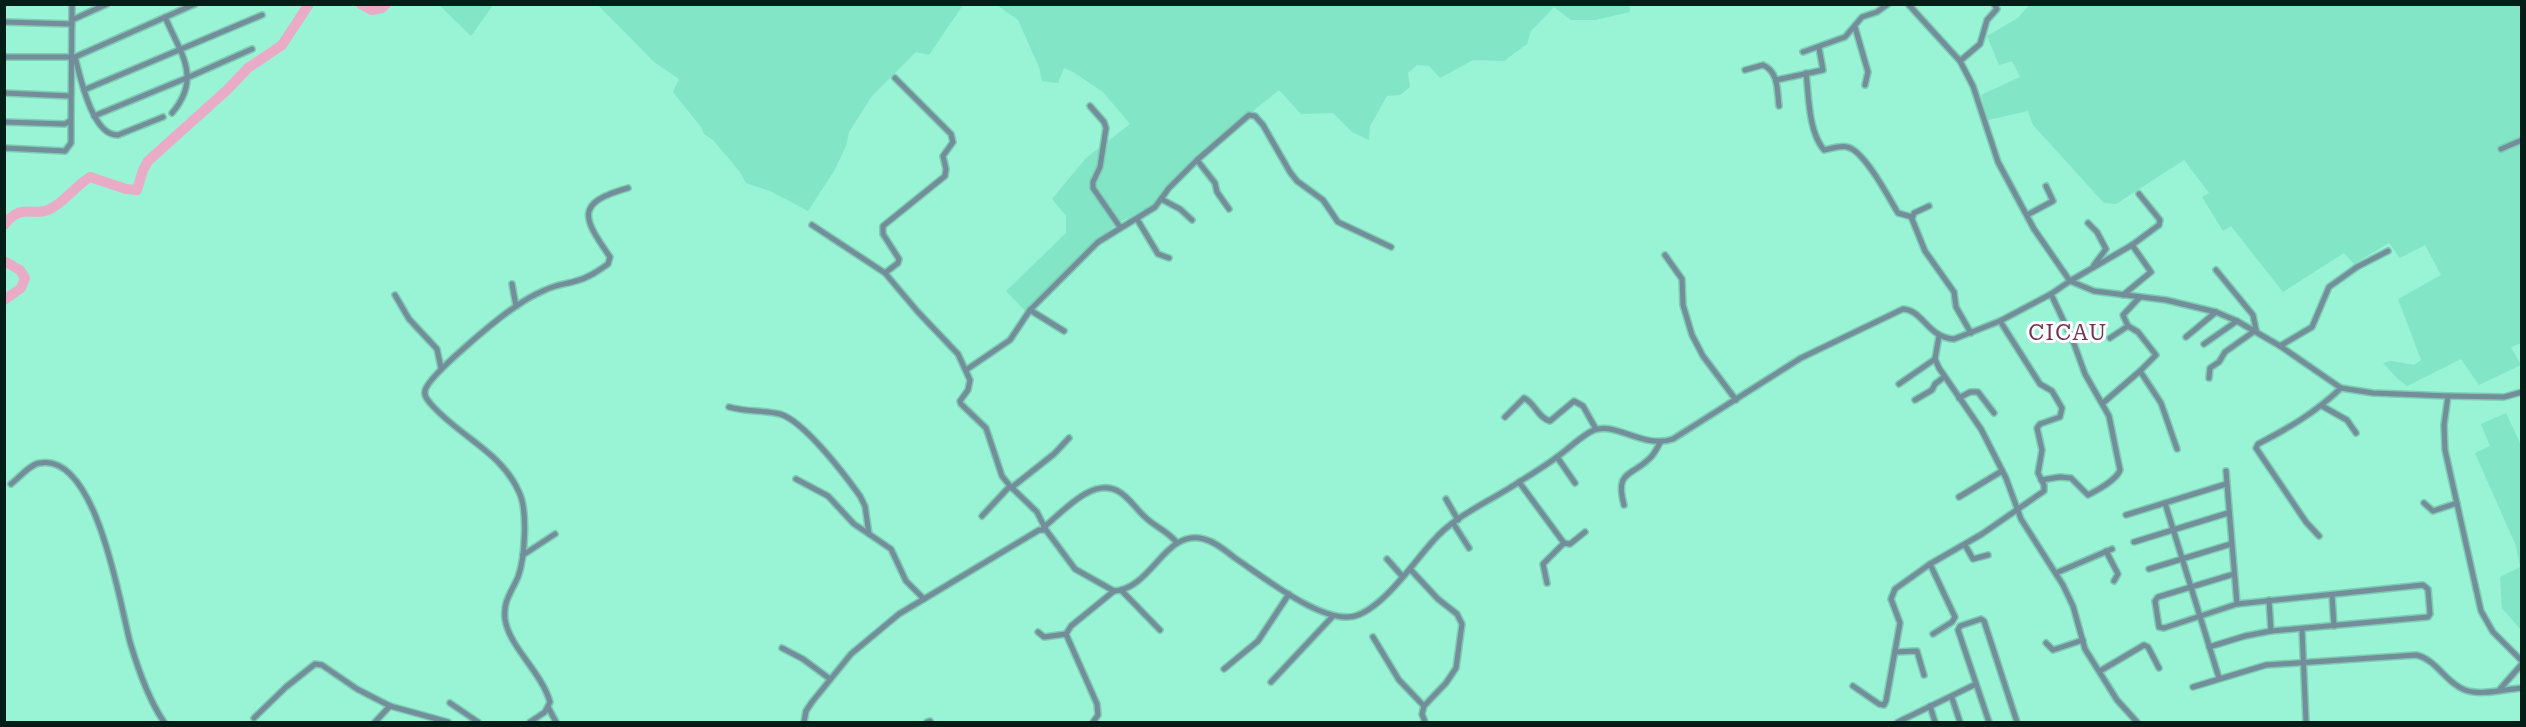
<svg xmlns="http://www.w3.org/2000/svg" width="2526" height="727" font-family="'Roboto Serif',serif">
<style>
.built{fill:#82e5c6}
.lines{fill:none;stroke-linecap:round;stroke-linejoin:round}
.river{stroke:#e9abc6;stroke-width:10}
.street-casing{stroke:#7ecdb3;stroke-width:8}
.street{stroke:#738d9b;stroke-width:5}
.labels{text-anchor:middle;stroke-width:6;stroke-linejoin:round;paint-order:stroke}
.quarter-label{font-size:22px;letter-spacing:1.5px;fill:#723151;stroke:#fefefe}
</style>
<rect width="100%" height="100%" fill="#99f3d5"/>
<g class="built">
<polygon points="1629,4 1630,12 1595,20 1571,20 1554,7 1531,31 1527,44 1504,61 1473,60 1440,78 1429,66 1417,65 1408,73 1410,87 1400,95 1387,96 1370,126 1369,140 1352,132 1333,113 1301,114 1279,90 1216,141 1149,208 1118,223 1082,252 1026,312 1006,291 1066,233 1066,216 1052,199 1086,158 1130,124 1103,92 1073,72 1064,68 1058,83 1042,81 1039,67 1018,20 997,5"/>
<polygon points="439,5 493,5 471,36"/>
<polygon points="598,5 963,5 929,55 916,52 872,96 849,132 846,146 834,171 808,211 770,191 746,183 740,172 713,140 704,134 701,127 673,92 679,79 654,62"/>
<polygon points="2029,5 2521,5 2522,343 2511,347 2521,365 2479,385 2461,359 2407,386 2398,379 2383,363 2391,361 2414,365 2421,360 2398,299 2441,275 2425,245 2400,258 2389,243 2354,264 2344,253 2283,292 2231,226 2223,231 2202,197 2209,193 2184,160 2116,204 2104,203 2033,125 2028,111 1988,120 1981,95 2020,77 2012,61 1999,65 1987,36 2018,18"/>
<polygon points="2506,413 2521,445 2521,630 2502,608 2500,577 2520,567 2516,546 2475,453 2490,446 2481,424"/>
</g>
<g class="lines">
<g class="river">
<polyline points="361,4 372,10 382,8 386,4"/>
<path d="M4 225C23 201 33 218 50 209 66 201 75 186 90 177L126 189 137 190 143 170 148 161 227 90 248 68 282 45 309 4"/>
<polyline points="4,261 20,270 25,278 21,288 4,300"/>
</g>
<g class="street-casing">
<g id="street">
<polyline points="1908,4 1960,61 1973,86 1998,162 2034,229 2070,281 2094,291 2166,300 2216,312 2237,321 2280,346 2341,388 2373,393 2448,396 2444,425 2445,450 2481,611 2493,632 2522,661"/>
<path d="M165 17C181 54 202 78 172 113"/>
<polyline points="72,20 107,4"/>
<polyline points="4,22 72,24"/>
<polyline points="1855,27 1868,72 1865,85"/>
<polyline points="1803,52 1845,37 1862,17 1877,12 1888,4"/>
<polyline points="4,57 75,57 195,4"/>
<path d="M75 57C80 76 92 136 118 135L163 117"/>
<polyline points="1960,61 1980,44 1987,20 1997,9 1994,4"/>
<path d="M1745 70 1763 65C1779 72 1777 91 1779 106"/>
<path d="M1806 73C1809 96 1808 131 1824 150 1830 149 1841 145 1847 147 1864 150 1889 198 1898 213L1912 217"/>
<polyline points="895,78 951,134 953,142 943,156 946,169 945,176 883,226 883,234 899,259 898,263 885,273 918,312 958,354 970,380 968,390 960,401 961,404 986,428 1002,476 1010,486 1037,512 1046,530"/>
<polyline points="1776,80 1823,70 1819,48"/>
<polyline points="84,90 262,15"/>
<polyline points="4,93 70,96"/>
<polyline points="1090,106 1104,122 1106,128 1100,167 1093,182 1093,188 1120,227"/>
<polyline points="94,116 189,77 252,49"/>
<polyline points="4,122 65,124 71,120 72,4"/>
<polyline points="4,148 65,151 71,143 71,120"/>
<polyline points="2501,149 2522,140"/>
<polyline points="1197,160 1215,183 1217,192 1229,209"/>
<polyline points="1161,199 1180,209 1192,220"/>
<polyline points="1929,206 1914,213 1912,219 1925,251 1954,292 1956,307 1971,333"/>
<polyline points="2027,215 2053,201 2046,186"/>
<polyline points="1137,219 1158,254 1169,258"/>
<polyline points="2088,223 2097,232 2106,249 2094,265"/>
<polyline points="812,225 885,273"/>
<polyline points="1665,255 1682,279 1683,305 1692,335 1703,356 1736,400"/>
<polyline points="2216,270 2253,315 2256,330"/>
<polyline points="512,284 516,306"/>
<polyline points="395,295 409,319 437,349 441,368"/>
<polyline points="2123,295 2151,272 2132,245"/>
<polyline points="1030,310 1064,331"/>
<polyline points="2128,326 2138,332 2156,355 2140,371 2161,403 2177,449"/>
<polyline points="1939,336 1935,359 1939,368 1981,429 2006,478 2021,519 2063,585 2073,606 2085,649 2117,700 2137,722"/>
<polyline points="2186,337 2216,312"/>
<polyline points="2110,338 2128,326 2123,315 2140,297"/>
<polyline points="2204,344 2237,321"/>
<polyline points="2280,346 2312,327 2329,287 2357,267 2388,251"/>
<polyline points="966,370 1010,340 1030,310 1098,242 1155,207 1169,188 1197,160 1249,115 1255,116 1263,125 1290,172 1297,181 1323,200 1338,222 1391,247"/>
<polyline points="2209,378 2210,368 2219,362 2225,352 2256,330"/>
<polyline points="1899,384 1935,359"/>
<polyline points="2448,396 2504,397 2522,392"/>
<polyline points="1959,398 1970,392 1978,392 1994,413"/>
<polyline points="1915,400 1932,390 1935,384 1944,377"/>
<polyline points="2103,403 2140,371"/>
<polyline points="2322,406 2347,420 2356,433"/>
<path d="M729 407C746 412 763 410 780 414 804 421 845 475 860 496L865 506 869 534 891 549 906 581 924 599"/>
<path d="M1505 417 1524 398C1535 403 1538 418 1550 421L1574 401 1583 406 1596 429"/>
<polyline points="1557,457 1575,483"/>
<polyline points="2226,471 2237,604"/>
<polyline points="796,479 828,496 854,524 869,534"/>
<path d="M2041 480 2060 477 2071 478 2088 495C2098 490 2117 479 2120 470L2109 416 2085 374 2073 341 2051 294"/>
<polyline points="1519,482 1564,543 1570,544 1585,532"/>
<path d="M11 484C19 478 30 464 40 463 97 453 120 605 130 642 138 669 148 699 164 722"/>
<polyline points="1011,488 1054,454 1069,438"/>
<polyline points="1959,497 2002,471"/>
<polyline points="1446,499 1458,520"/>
<polyline points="2165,503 2219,678"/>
<polyline points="2424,503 2433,511 2457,503"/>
<path d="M1624 505C1615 471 1630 477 1649 459 1654 455 1657 448 1660 443"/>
<polyline points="2126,515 2226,484"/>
<polyline points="982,516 1010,486"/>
<polyline points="1453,523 1469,548"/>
<path d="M1044 527C1063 512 1092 477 1118 491 1129 497 1136 509 1145 517 1155 527 1168 531 1177 543"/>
<path d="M2319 536 2306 522 2256 448 2258 444C2289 428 2316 412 2341 388"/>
<polyline points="2134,542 2228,513"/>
<polyline points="1965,545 1973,559 1988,555"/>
<polyline points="2106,551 2118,574 2114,581"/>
<polyline points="523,555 555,534"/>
<polyline points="1387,559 1403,577"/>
<polyline points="1930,564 1955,617 1952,622 1933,634"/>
<polyline points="1410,569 1438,599 1457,614 1462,624 1456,668 1446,683 1424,706 1422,714 1425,722"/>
<polyline points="2149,569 2231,544"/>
<polyline points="2056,573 2112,549"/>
<polyline points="1547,583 1543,564 1564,543"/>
<polyline points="1121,590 1160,630"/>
<polyline points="2332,595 2334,626"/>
<polyline points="2269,600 2271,631"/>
<polyline points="2302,629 2306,722"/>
<polyline points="1038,632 1044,637 1066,634"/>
<polyline points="1373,637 1399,680 1424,706"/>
<polyline points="2046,643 2053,650 2083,640"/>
<polyline points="2209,647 2245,636 2271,631 2428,617 2430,614 2428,589 2423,585 2237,604 2164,628 2159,627 2155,601 2158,597 2234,574"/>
<polyline points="782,648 803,659 830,679"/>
<polyline points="1895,652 1917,651 1924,675"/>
<polyline points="1224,669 1258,641 1289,594"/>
<polyline points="2100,671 2144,645 2148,647 2159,668"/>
<polyline points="1271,682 1333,616"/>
<polyline points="1853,686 1879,704 1884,705 1886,701 1900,623 1891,599 1895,589 1930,564 1982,534 2044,491 2044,485 2038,473 2042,450 2037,428 2040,424 2060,417 2062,408 2052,391 2040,384 2000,321"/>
<path d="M2193 687 2266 665 2416 655C2436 659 2446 683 2465 690 2481 696 2505 689 2522 688"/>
<polyline points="2500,689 2522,664"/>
<polyline points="1952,698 1960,722"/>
<polyline points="450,703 478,722"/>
<polyline points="1930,706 1935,722"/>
<polyline points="548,707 556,722"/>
<polyline points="254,718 286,687 315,664 322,665 357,689 390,706 448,722"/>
<polyline points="375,722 390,706"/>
<path d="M530 722 545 712 550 702C541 671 509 647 505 619 503 601 511 593 518 577 525 558 528 510 519 492 501 451 458 436 430 403 427 399 424 396 425 391 427 376 502 315 518 305 526 299 536 294 545 290 555 285 566 284 576 281 588 278 598 271 608 264L610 257C583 218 574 203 628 188"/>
<path d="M804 722 806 711 812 702 851 654 899 614 1039 530H1046L1075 569 1114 591C1152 589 1165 528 1204 539 1216 542 1226 551 1235 558 1262 576 1323 625 1355 616 1383 608 1414 562 1433 541 1455 515 1491 501 1519 482 1532 474 1545 466 1557 457 1568 449 1578 439 1590 432 1613 418 1642 450 1673 439L1801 358 1903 309C1923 310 1928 338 1954 339L2000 321 2051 294 2070 281 2132 245 2159 225 2160 220 2139 194"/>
<polyline points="927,722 930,721"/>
<polyline points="1093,722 1098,715 1097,704 1066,634 1071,626 1114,591"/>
<polyline points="1898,722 1976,684"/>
<polyline points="1989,722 1958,630 1960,626 1981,619 1984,621 2017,722"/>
</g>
</g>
<use href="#street" class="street"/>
</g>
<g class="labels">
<g class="quarter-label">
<text x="2068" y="340">CICAU</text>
</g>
</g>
<rect width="2526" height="727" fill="none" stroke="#021e16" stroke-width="12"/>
</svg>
